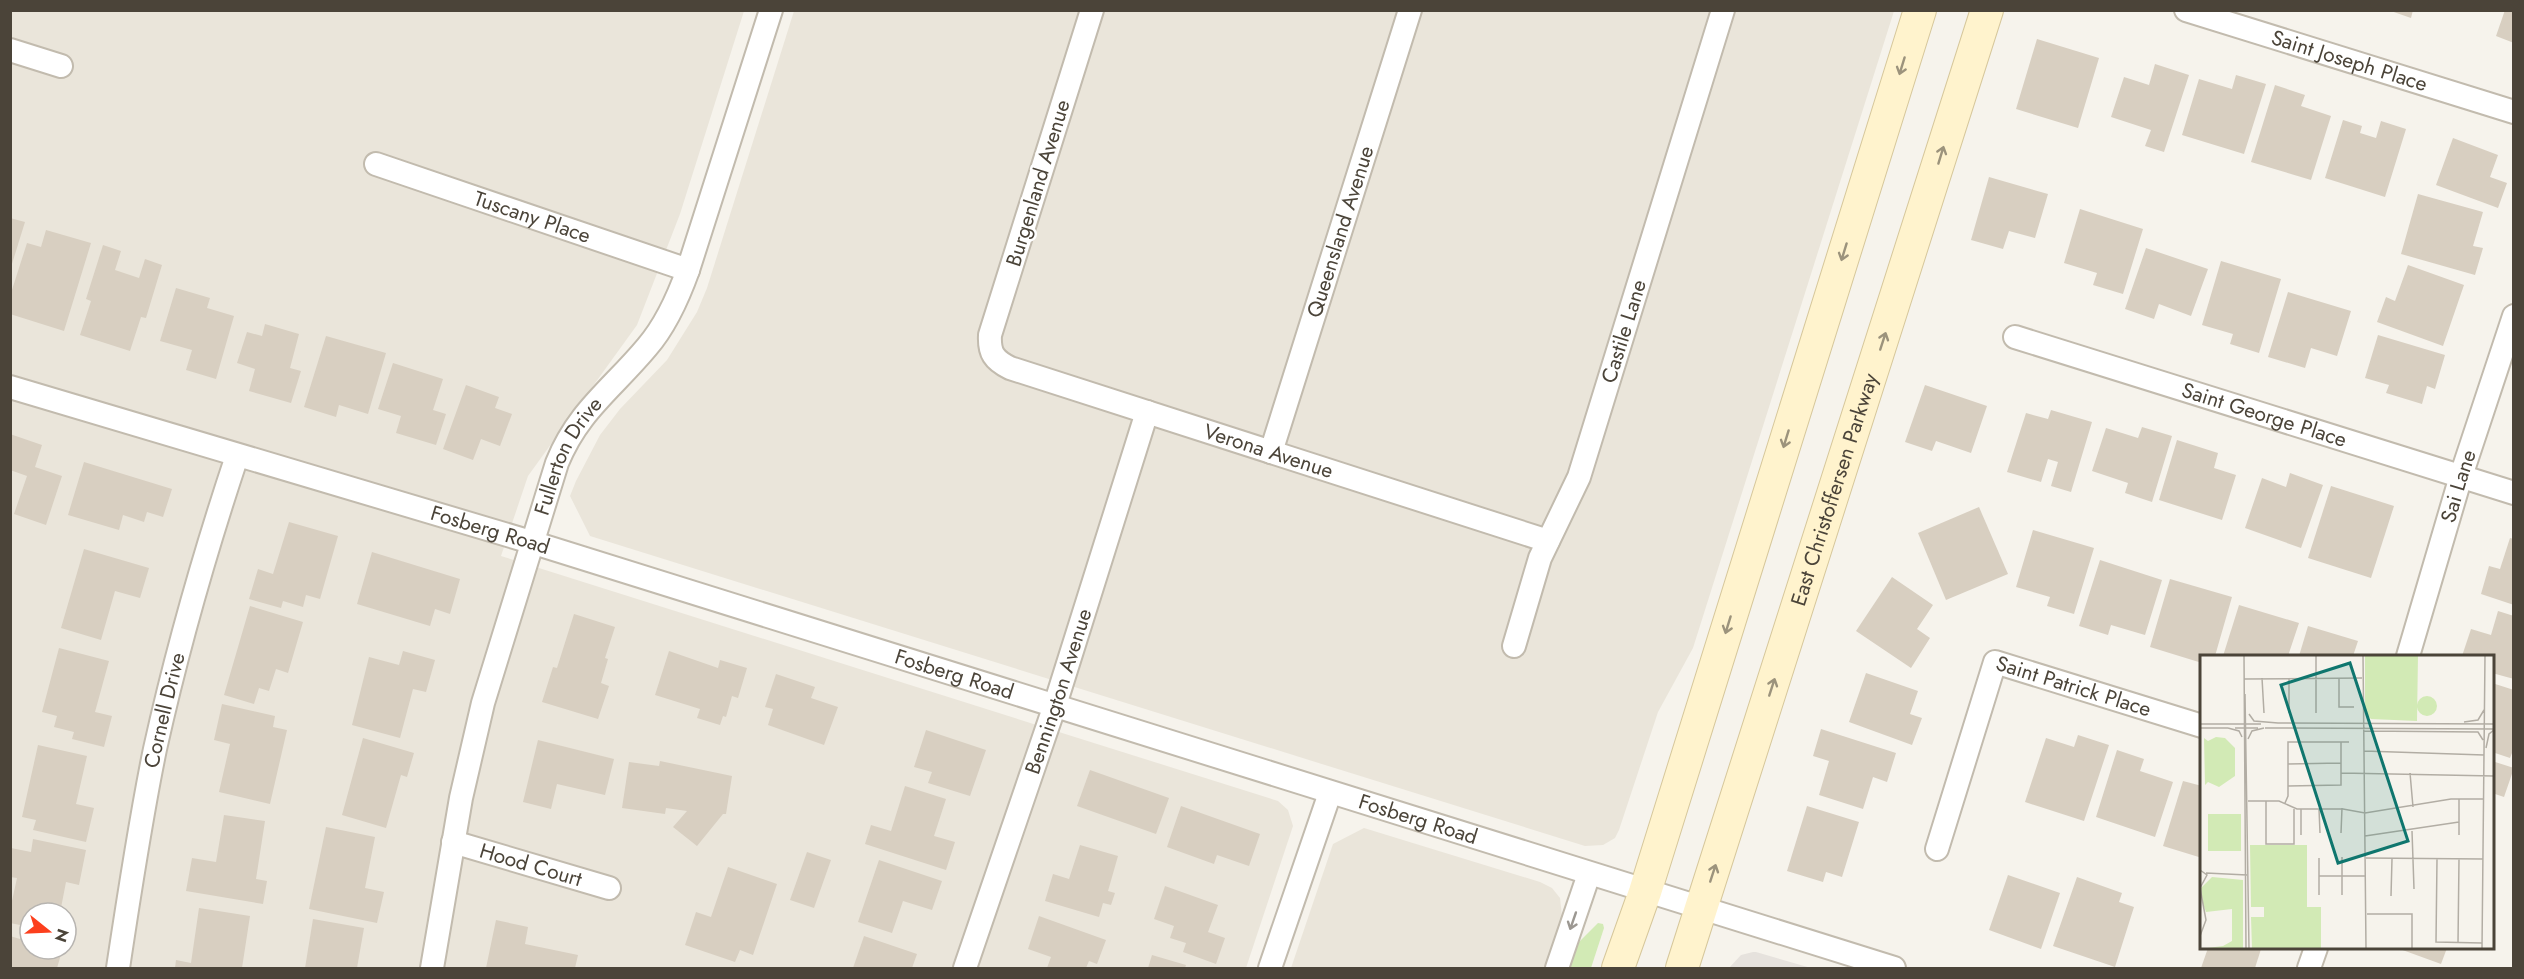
<svg xmlns="http://www.w3.org/2000/svg" width="2524" height="979" font-family="Jost,sans-serif">
<style>
.residential{fill:#eae5da;fill-rule:evenodd}
.industrial{fill:#e6e2dd}
.green{fill:#d2eab5}
.building{fill:#d8cfc1}
.lines{fill:none;stroke-linecap:round;stroke-linejoin:round}
.street-casing{stroke:#c2bbae;stroke-width:26}
.secondary-casing{stroke:#d6c79b;stroke-width:34}
.street{stroke:#fff;stroke-width:22}
.secondary{stroke:#fff3cd;stroke-width:32}
.oneway{stroke:#9c937c}
.oneway2{stroke:#9c9892}
.labels{text-anchor:middle;stroke-width:5;stroke-linejoin:round;paint-order:stroke}
.street-label{font-size:21px;fill:#4b4439;stroke:#fff}
.inset-road{fill:none;stroke:#b2ada4;stroke-width:1.5}
.view{fill:#0f766e;fill-opacity:0.15;stroke:#0f766e;stroke-width:3}
.inset-edge{fill:none;stroke:#4b4439;stroke-width:3}
</style>
<rect width="100%" height="100%" fill="#f6f3ec"/>
<g class="residential">
<path d="M10 11H744L680 214 637 325 528 476 501 556 1278 801 1288 810 1293 826 1246 968H11ZM30 913H66V949H30Z"/>
<polygon points="794,11 1894,11 1693,648 1658,712 1619,830 1615,838 1603,845 1585,846 590,536 570,496 576,481 600,435 620,409 667,360 697,312 707,288"/>
<polygon points="1364,828 1540,882 1552,888 1560,898 1562,916 1545,968 1291,968 1333,844"/>
</g>
<polygon class="industrial" points="1753,952 1756,952 1811,968 1729,968 1741,955"/>
<polygon class="green" points="1598,923 1603,924 1604,928 1591,968 1566,968 1579,942"/>
<g class="building">
<polygon points="2388,10 2413,10 2411,18"/>
<polygon points="2505,10 2514,10 2514,43 2496,36"/>
<polygon points="2037,39 2099,58 2078,128 2016,109"/>
<polygon points="2155,64 2189,75 2164,152 2145,146 2151,130 2111,117 2124,77 2149,85"/>
<polygon points="2236,75 2266,84 2244,154 2182,135 2199,79 2232,89"/>
<polygon points="2275,85 2305,95 2301,106 2331,116 2311,180 2251,162"/>
<polygon points="2343,120 2362,126 2360,133 2376,138 2381,121 2406,129 2385,197 2325,178"/>
<polygon points="2453,138 2498,155 2490,177 2507,183 2498,208 2436,185"/>
<polygon points="1989,177 2048,194 2035,238 2009,231 2003,249 1971,240"/>
<polygon points="2418,194 2483,212 2473,246 2483,248 2475,275 2401,254"/>
<polygon points="2080,209 2143,229 2123,294 2093,285 2097,273 2064,263"/>
<polygon points="10,218 25,222 11,267 10,267"/>
<polygon points="46,230 91,243 64,331 10,314 10,296 27,243 41,247"/>
<polygon points="103,245 121,251 115,270 139,278 145,259 162,265 146,318 141,317 130,351 80,335 91,301 86,299"/>
<polygon points="2146,248 2208,269 2191,316 2159,304 2154,319 2125,309"/>
<polygon points="2221,261 2281,279 2259,353 2230,344 2233,334 2202,325"/>
<polygon points="2408,265 2464,285 2443,346 2377,322 2386,297 2395,301"/>
<polygon points="176,288 210,298 207,308 234,316 216,379 186,370 192,350 160,341"/>
<polygon points="2288,292 2351,311 2337,356 2311,348 2305,368 2268,357"/>
<polygon points="265,324 299,334 290,368 301,371 291,403 249,391 255,369 237,363 247,332 262,336"/>
<polygon points="2378,335 2445,355 2435,389 2427,386 2422,404 2386,393 2389,385 2365,378"/>
<polygon points="326,336 386,353 368,414 339,405 336,417 304,407"/>
<polygon points="393,363 443,379 433,410 446,414 436,445 396,433 401,416 378,409"/>
<polygon points="466,385 499,397 495,408 512,414 500,446 481,439 473,460 443,449"/>
<polygon points="1925,385 1987,406 1971,453 1936,441 1932,451 1905,442"/>
<polygon points="2051,410 2092,422 2071,492 2051,486 2058,462 2048,459 2041,482 2007,472 2026,413 2048,419"/>
<polygon points="2142,427 2172,436 2152,502 2125,493 2128,483 2092,471 2106,428 2138,438"/>
<polygon points="10,434 42,445 35,467 62,476 46,525 14,514 27,476 10,470"/>
<polygon points="2177,440 2218,453 2214,468 2236,475 2222,520 2159,500"/>
<polygon points="84,462 172,489 163,517 147,512 144,522 123,515 119,530 68,515"/>
<polygon points="2290,473 2323,485 2301,548 2245,528 2262,478 2286,487"/>
<polygon points="2331,486 2394,506 2371,578 2308,558"/>
<polygon points="1979,507 2008,574 1946,600 1918,533"/>
<polygon points="289,522 338,536 320,599 306,595 303,607 283,601 281,608 249,599 258,569 273,574"/>
<polygon points="2033,530 2094,548 2074,614 2047,606 2050,597 2016,587"/>
<polygon points="2510,538 2514,539 2514,605 2481,594 2489,566 2500,569"/>
<polygon points="84,549 149,568 140,598 115,591 101,640 61,628"/>
<polygon points="372,552 460,579 450,614 435,609 430,626 357,604"/>
<polygon points="2100,560 2162,580 2145,635 2111,625 2108,635 2079,626"/>
<polygon points="1892,577 1933,605 1917,629 1930,638 1911,668 1856,631"/>
<polygon points="2170,579 2232,597 2215,656 2202,656 2202,663 2150,647"/>
<polygon points="2239,605 2299,623 2288,656 2223,656"/>
<polygon points="250,606 303,622 288,673 276,669 269,691 259,688 254,704 224,695"/>
<polygon points="2498,611 2514,616 2514,679 2492,673 2492,656 2462,656 2471,629 2491,635"/>
<polygon points="574,614 615,627 605,658 608,659 601,683 609,686 598,719 542,702 553,667 557,668"/>
<polygon points="2308,626 2358,641 2353,656 2299,656"/>
<polygon points="59,648 109,661 95,712 112,716 104,747 72,739 74,732 54,727 57,716 42,712"/>
<polygon points="403,651 435,660 426,692 413,689 400,738 352,725 369,657 399,665"/>
<polygon points="669,651 718,668 720,660 747,668 738,698 732,696 726,717 723,716 720,725 697,718 700,709 655,695"/>
<polygon points="1866,673 1918,691 1910,714 1922,718 1912,745 1849,722"/>
<polygon points="776,674 815,687 811,698 838,707 824,745 768,725 773,709 765,707"/>
<polygon points="2492,683 2514,690 2514,748 2510,758 2492,752"/>
<polygon points="222,704 275,716 273,727 287,730 270,804 219,792 230,744 214,740"/>
<polygon points="1821,729 1896,753 1887,782 1873,777 1863,809 1819,795 1829,761 1813,756"/>
<polygon points="926,730 986,750 970,796 928,783 932,772 914,767"/>
<polygon points="2078,735 2109,745 2084,821 2025,802 2046,738 2074,747"/>
<polygon points="363,738 414,753 407,777 401,775 386,828 342,815"/>
<polygon points="538,740 614,759 605,795 557,784 551,809 523,802"/>
<polygon points="38,745 87,756 76,804 94,808 86,842 33,830 36,820 22,817"/>
<polygon points="2117,750 2144,759 2140,771 2173,782 2155,837 2096,817"/>
<polygon points="660,761 732,776 726,814 723,814 697,846 673,827 687,811 666,808 665,814 622,808 629,762 659,766"/>
<polygon points="2492,761 2514,768 2504,797 2492,793"/>
<polygon points="1090,770 1169,798 1156,834 1077,806"/>
<polygon points="2183,781 2202,786 2202,858 2163,846"/>
<polygon points="905,786 946,799 934,836 955,842 946,870 865,844 871,825 891,831"/>
<polygon points="1181,806 1260,834 1249,866 1217,855 1214,864 1167,847"/>
<polygon points="1807,806 1859,822 1842,877 1826,872 1823,882 1787,871"/>
<polygon points="224,815 265,821 256,879 267,881 263,904 186,891 192,858 216,862"/>
<polygon points="326,827 375,837 365,888 384,892 377,923 309,909"/>
<polygon points="33,839 86,850 79,885 66,882 60,913 30,913 30,927 10,923 10,910 17,878 10,877 10,852 11,848 31,852"/>
<polygon points="1080,845 1118,856 1108,891 1115,893 1111,905 1103,903 1099,917 1045,901 1053,874 1069,879"/>
<polygon points="807,852 831,860 814,908 790,900"/>
<polygon points="879,860 942,881 932,910 903,901 892,933 858,922"/>
<polygon points="728,867 777,884 753,955 740,950 735,962 685,945 696,912 711,917"/>
<polygon points="2008,875 2060,893 2041,949 1989,930"/>
<polygon points="2077,877 2122,893 2119,902 2134,907 2115,967 2053,946"/>
<polygon points="1165,886 1218,905 1208,932 1225,938 1216,964 1183,952 1186,943 1170,938 1174,926 1154,919"/>
<polygon points="199,908 250,916 242,968 175,968 176,960 191,963"/>
<polygon points="1039,916 1106,940 1097,964 1089,961 1086,968 1047,968 1051,957 1028,949"/>
<polygon points="313,919 364,928 357,968 305,968"/>
<polygon points="496,920 528,927 525,944 578,955 575,968 486,968"/>
<polygon points="10,936 30,942 30,949 62,951 57,968 10,968"/>
<polygon points="864,936 917,954 912,968 853,968"/>
<polygon points="2208,948 2256,948 2261,949 2255,968 2201,968"/>
<polygon points="2397,948 2447,948 2441,964"/>
<polygon points="1152,955 1186,965 1185,968 1148,968"/>
</g>
<g class="lines">
<g class="street-casing">
<g id="street">
<path id="s1" d="M1092 10 990 335C989 353 994 360 1010 368L1548 541"/>
<path id="s2" d="M2186 10 2514 112"/>
<polyline points="10,50 61,66"/>
<path id="s3" d="M376 164 688 270"/>
<path id="s4" d="M2015 337 2514 493"/>
<path id="s5" d="M10 387 531 542 1894 968"/>
<path id="s6" d="M1271 452 1410 10"/>
<path id="s7" d="M1514 646 1540 558 1579 477 1723 10"/>
<path id="s8" d="M2408 656 2461 476 2514 316"/>
<path id="s9" d="M453 842 609 888"/>
<path id="s10" d="M1937 849 1995 662 2202 726"/>
<path id="s11" d="M118 968C129 895 140 822 155 749 177 650 205 552 237 456"/>
<path id="s12" d="M432 968 461 798 483 703 557 463C578 411 612 389 647 347 666 325 678 298 688 270L771 10"/>
<path id="s13" d="M965 968 1055 705 1147 412"/>
<polyline points="1270,968 1330,793"/>
<polyline points="1557,968 1589,874"/>
<polyline points="2309,968 2316,948"/>
</g>
</g>
<g class="secondary-casing">
<g id="secondary">
<polyline points="1618,968 1645,892 1920,10"/>
<path id="s14" d="M1682 968 1987 10"/>
</g>
</g>
<use href="#street" class="street"/>
<use href="#secondary" class="secondary"/>
</g>
<defs><path id="oneway-shaft" d="M-6 0H5M1.5-3L5.5 0L1.5 3" fill="none" stroke-width="1.6" stroke-linecap="round" stroke-linejoin="round" transform="scale(1.5)"/></defs>
<g class="oneway">
<use href="#oneway-shaft" transform="translate(1902 66) rotate(107)"/>
<use href="#oneway-shaft" transform="translate(1941 155) rotate(-73)"/>
<use href="#oneway-shaft" transform="translate(1844 252) rotate(107)"/>
<use href="#oneway-shaft" transform="translate(1883 341) rotate(-72)"/>
<use href="#oneway-shaft" transform="translate(1786 439) rotate(107)"/>
<use href="#oneway-shaft" transform="translate(1728 625) rotate(107)"/>
<use href="#oneway-shaft" transform="translate(1772 687) rotate(-72)"/>
<use href="#oneway-shaft" transform="translate(1713 873) rotate(-72)"/>
</g>
<use class="oneway2" href="#oneway-shaft" transform="translate(1573 921) rotate(109)"/>
<g class="labels">
<g class="street-label">
<text dy="7" stroke="none"><textPath href="#s2" startOffset="171">Saint Joseph Place</textPath></text>
<text transform="translate(1038 183) rotate(-73)" y="7">Burgenland Avenue</text>
<text dy="7" stroke="none"><textPath href="#s3" startOffset="165">Tuscany Place</textPath></text>
<text dy="7" stroke="none"><textPath href="#s6" startOffset="231">Queensland Avenue</textPath></text>
<text dy="7" stroke="none"><textPath href="#s7" startOffset="334">Castile Lane</textPath></text>
<text dy="7" stroke="none"><textPath href="#s4" startOffset="261">Saint George Place</textPath></text>
<text dy="7" stroke="none"><textPath href="#s1" startOffset="654">Verona Avenue</textPath></text>
<text dy="7" stroke="none"><textPath href="#s12" startOffset="532">Fullerton Drive</textPath></text>
<text dy="7" stroke="none"><textPath href="#s8" startOffset="177">Sai Lane</textPath></text>
<text dy="7" stroke="none"><textPath href="#s14" startOffset="502">East Christoffersen Parkway</textPath></text>
<text dy="7" stroke="none"><textPath href="#s5" startOffset="501">Fosberg Road</textPath></text>
<text dy="7" stroke="none"><textPath href="#s5" startOffset="987">Fosberg Road</textPath></text>
<text dy="7" stroke="none"><textPath href="#s13" startOffset="292">Bennington Avenue</textPath></text>
<text dy="7" stroke="none"><textPath href="#s10" startOffset="278">Saint Patrick Place</textPath></text>
<text dy="7" stroke="none"><textPath href="#s11" startOffset="262">Cornell Drive</textPath></text>
<text dy="7" stroke="none"><textPath href="#s5" startOffset="1473">Fosberg Road</textPath></text>
<text dy="7" stroke="none"><textPath href="#s9" startOffset="81">Hood Court</textPath></text>
</g>
</g>
<g transform="translate(2200 655)">
<rect width="294" height="294" fill="#f6f3ec"/>
<path d="M165 0H218L217 66 171 64 165 58ZM217 51a10 10 0 1 1 20 0a10 10 0 1 1-20 0ZM16 82 25 83 35 93V121L19 132 8 127 5 130 4 83 8 86ZM8 159H41V196H8ZM50 190H107V252H121V294H52L51 262H64V252H51ZM12 222 43 225V294H0L23 291 32 286V254L6 257 3 249 1 233Z" fill="#d2eab5"/>
<path class="inset-road" d="M44 0 46 294M116 0V58M163 0 166 294M62 23 64 58M89 23V58M139 23V52H154M44 24 162 23M45 39 49 294M49 59 54 66 78 68M264 67 278 65 284 55M77 68 294 69M0 69H61M0 73H28M28 73 39 76 42 82M35 73H58M65 73 294 74M164 76 278 77 283 85M48 84 52 76 64 73M286 93 289 79 294 75M164 96 284 100M88 109 141 108M141 118 294 121M210 118 213 152M88 131 141 130V87M48 146H79L97 154H143L165 158 251 144H284M66 146V189H94V154M85 148 88 141V87H149M101 154V180M119 154 120 178M212 176 214 234M141 178 142 153M259 180V144M165 181 259 167M142 202V240M119 203V240M166 203 283 204M237 204 236 287 282 288M0 215 7 220 0 233M6 218 47 220M119 221H166M0 233 6 265 0 281M191 241 192 204M167 259H212V294M258 288 259 204M282 294 285 0"/>
<path class="view" d="M150 8 208 186 138 208 81 30Z"/>
<rect width="294" height="294" class="inset-edge"/>
</g>
<rect width="2524" height="979" fill="none" stroke="#4b4439" stroke-width="24"/>
<g transform="translate(48 931) rotate(108)"><circle r="28" fill="#ffffff" stroke="#b7b4b0" stroke-width="1.5"/>
<path d="M0-4.5L10 22L0 15L-10 22Z" fill="#fc3f1d"/>
<text y="-9" font-size="16" font-weight="bold" text-anchor="middle" fill="#4b4439">N</text>
</g>
</svg>
